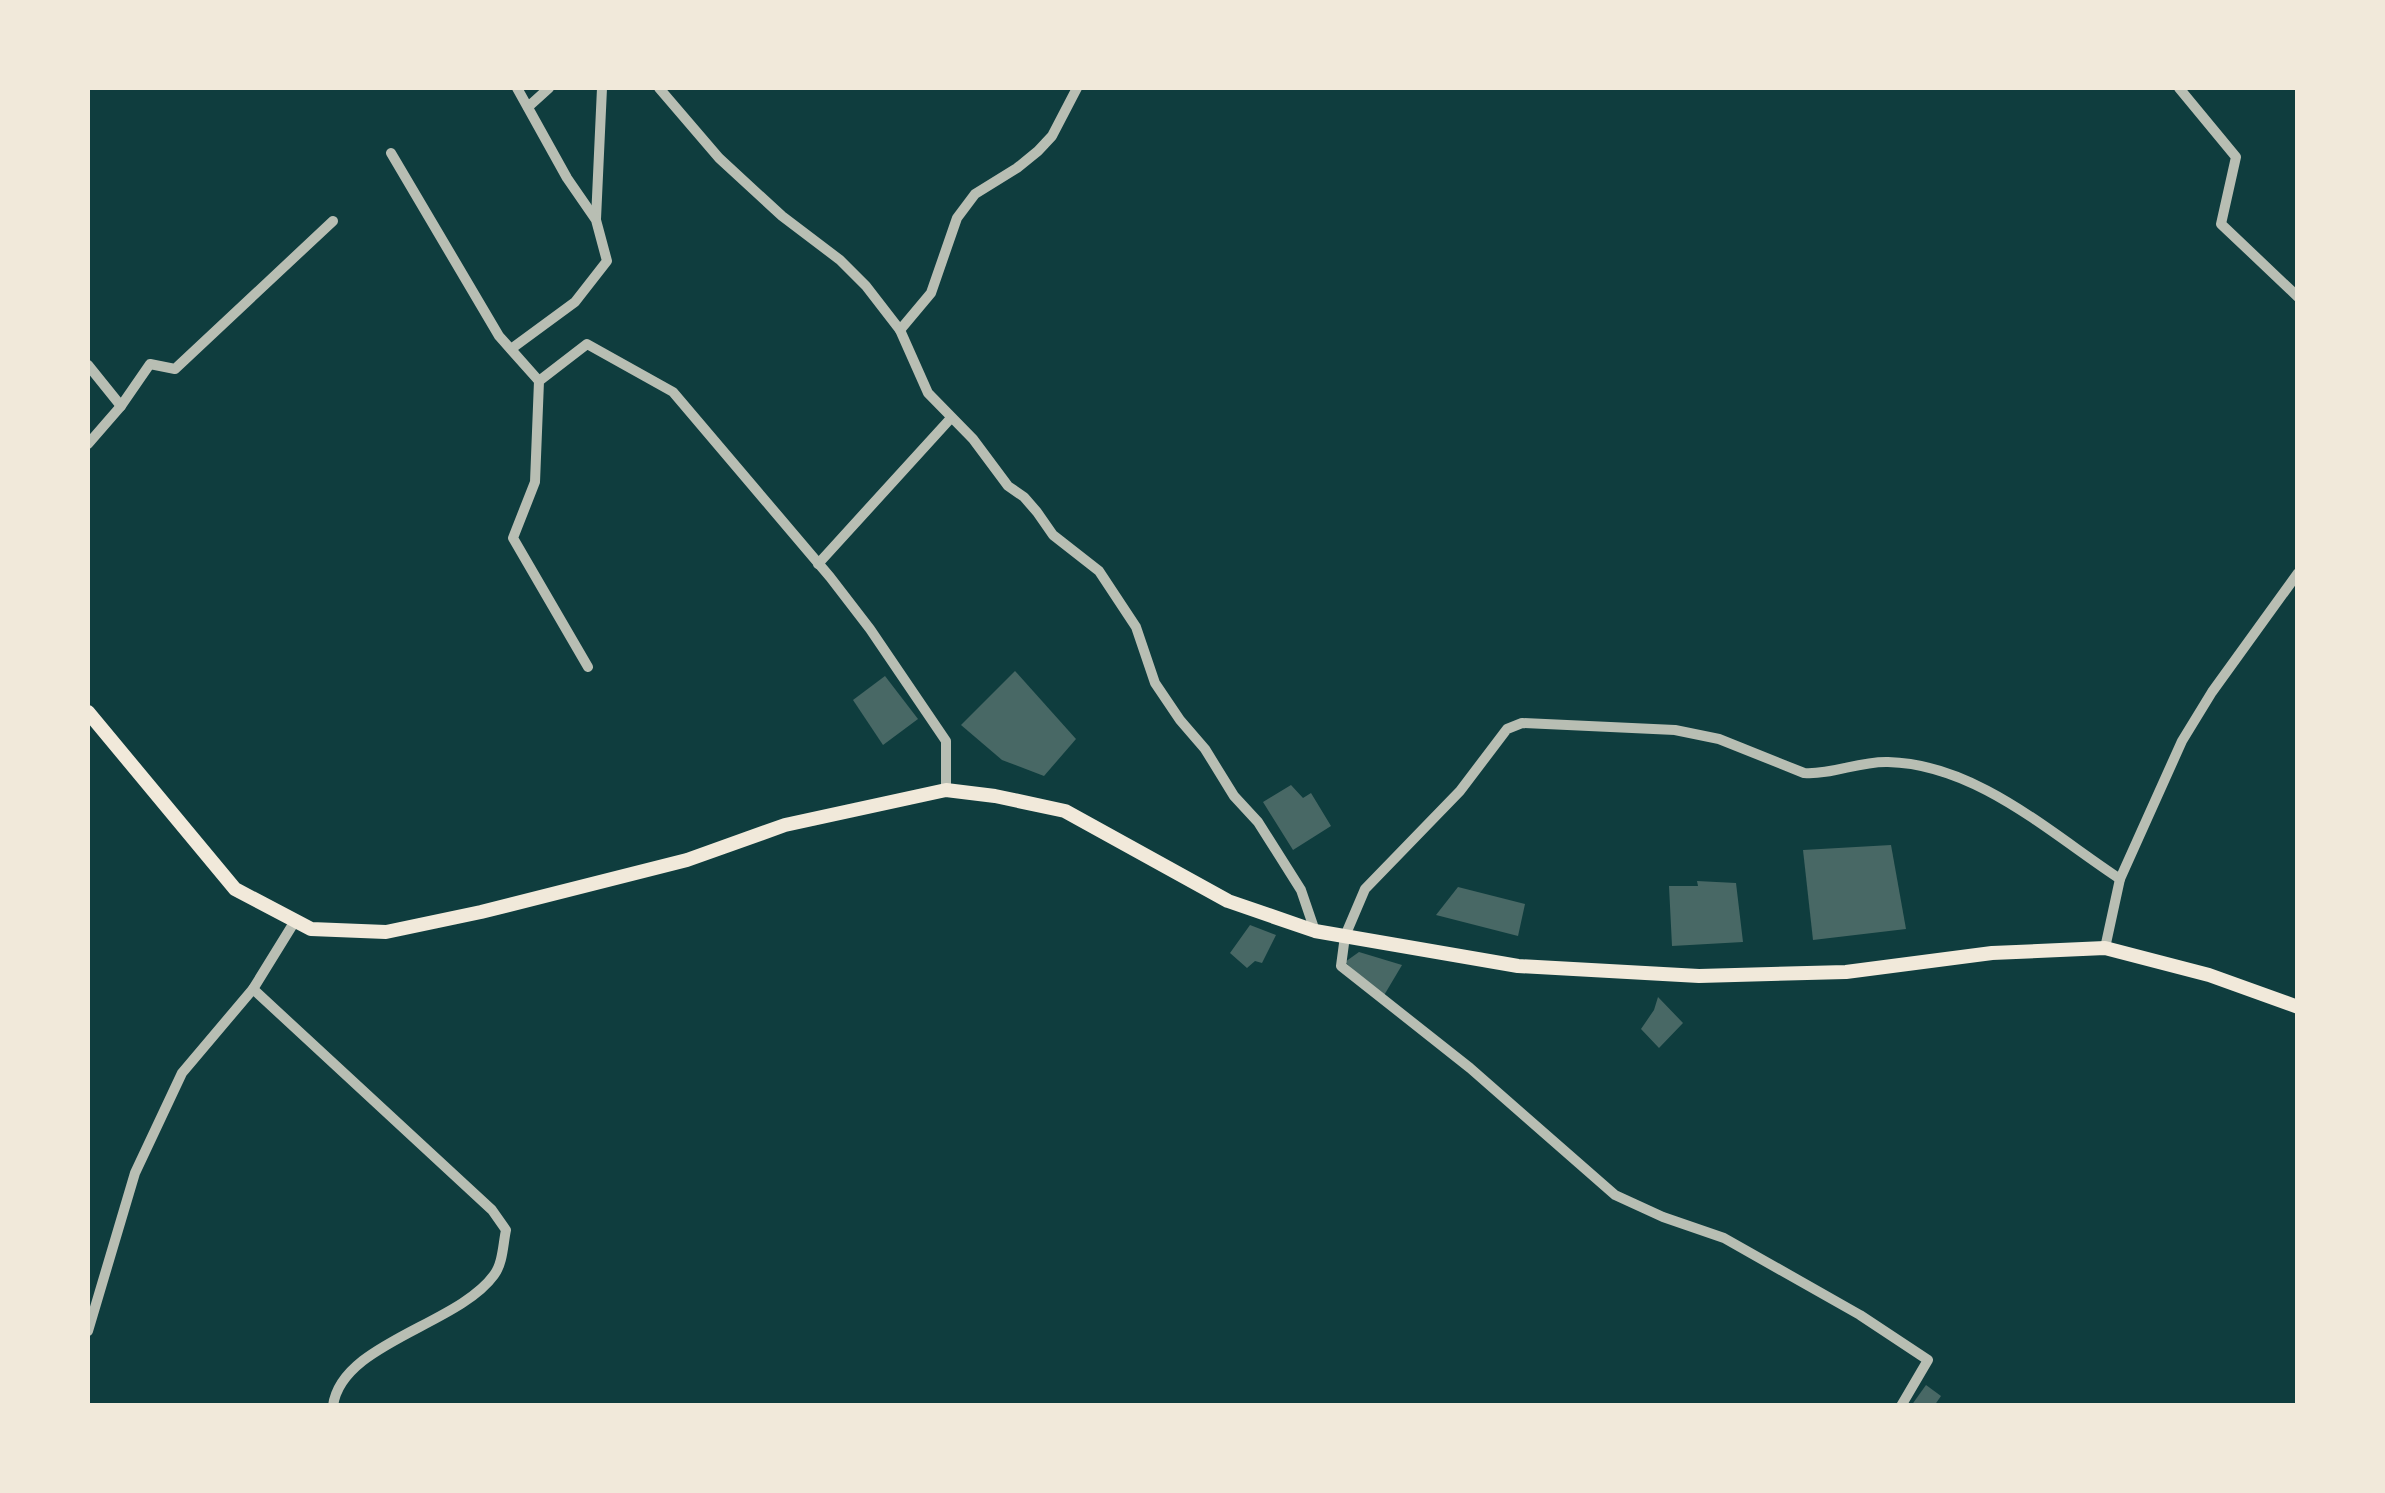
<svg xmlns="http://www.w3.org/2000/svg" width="2385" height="1493" font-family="'Asap Condensed',sans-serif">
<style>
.building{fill:#486865}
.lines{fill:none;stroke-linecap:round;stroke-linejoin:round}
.minor{stroke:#b8beb3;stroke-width:10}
.secondary{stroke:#f1e9da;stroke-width:14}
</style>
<rect width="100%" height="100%" fill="#0f3d3e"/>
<g class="building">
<polygon points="1015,671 1076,739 1044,776 1002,760 961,725"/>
<polygon points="885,676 918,719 883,745 853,700"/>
<polygon points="1291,785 1303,798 1311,793 1331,826 1293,850 1263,802"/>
<polygon points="1891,845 1906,929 1813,940 1803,850"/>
<polygon points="1697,881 1736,883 1743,942 1672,946 1669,886 1698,886"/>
<polygon points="1458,887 1525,904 1518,936 1436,915"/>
<polygon points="1250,925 1276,935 1262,963 1255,961 1247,968 1230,953"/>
<polygon points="1359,952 1402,965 1383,997 1345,962"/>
<polygon points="1658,997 1683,1023 1659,1048 1641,1029 1654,1010"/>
<polygon points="1926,1385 1941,1396 1934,1406 1911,1406"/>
</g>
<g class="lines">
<g class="minor">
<polyline points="659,88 719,158 782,216 840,260 866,286 900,330 928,393 973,439 1008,486 1024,497 1037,512 1053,535 1099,571 1136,627 1155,683 1180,720 1205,749 1234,796 1258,822 1301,890 1315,931"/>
<polyline points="2179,88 2236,157 2221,224 2298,297"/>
<polyline points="528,107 549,88"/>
<polyline points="391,153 499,336 539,381"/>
<polyline points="596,219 602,88"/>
<polyline points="900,330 931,293 957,218 975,194 1017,168 1038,151 1052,136 1077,88"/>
<polyline points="511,349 575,302 607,261 596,220 567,178 517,88"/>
<polyline points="88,365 121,406"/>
<polyline points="88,444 121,406 150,364 175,369 333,221"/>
<polyline points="818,564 951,418"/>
<polyline points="588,667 513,538 535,482 539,381 587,344 673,392 830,577 870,629 946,741 946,790"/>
<polyline points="2105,948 2120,879 2182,741 2212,692 2298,573"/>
<path d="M253 989 492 1210 506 1230C503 1244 503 1263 494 1275 458 1325 341 1343 333 1406"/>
<polyline points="88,1331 135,1173 182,1073 253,989 295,921"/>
<path d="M1901 1406 1928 1360 1860 1315 1724 1238 1663 1217 1615 1195 1470 1068 1341 966 1345 936 1365 889 1460 791 1507 729 1522 723 1675 730 1719 739 1804 773C1832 775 1859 761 1888 762 1976 764 2050 833 2120 879"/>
</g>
<polyline class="secondary" points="88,712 235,889 311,929 386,932 481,912 687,860 785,825 946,790 995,796 1065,811 1228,901 1315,931 1518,966 1699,976 1846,972 1992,953 2105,948 2209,975 2298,1007"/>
</g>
<rect width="2385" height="1493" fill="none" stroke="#f1e9da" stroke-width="180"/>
</svg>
